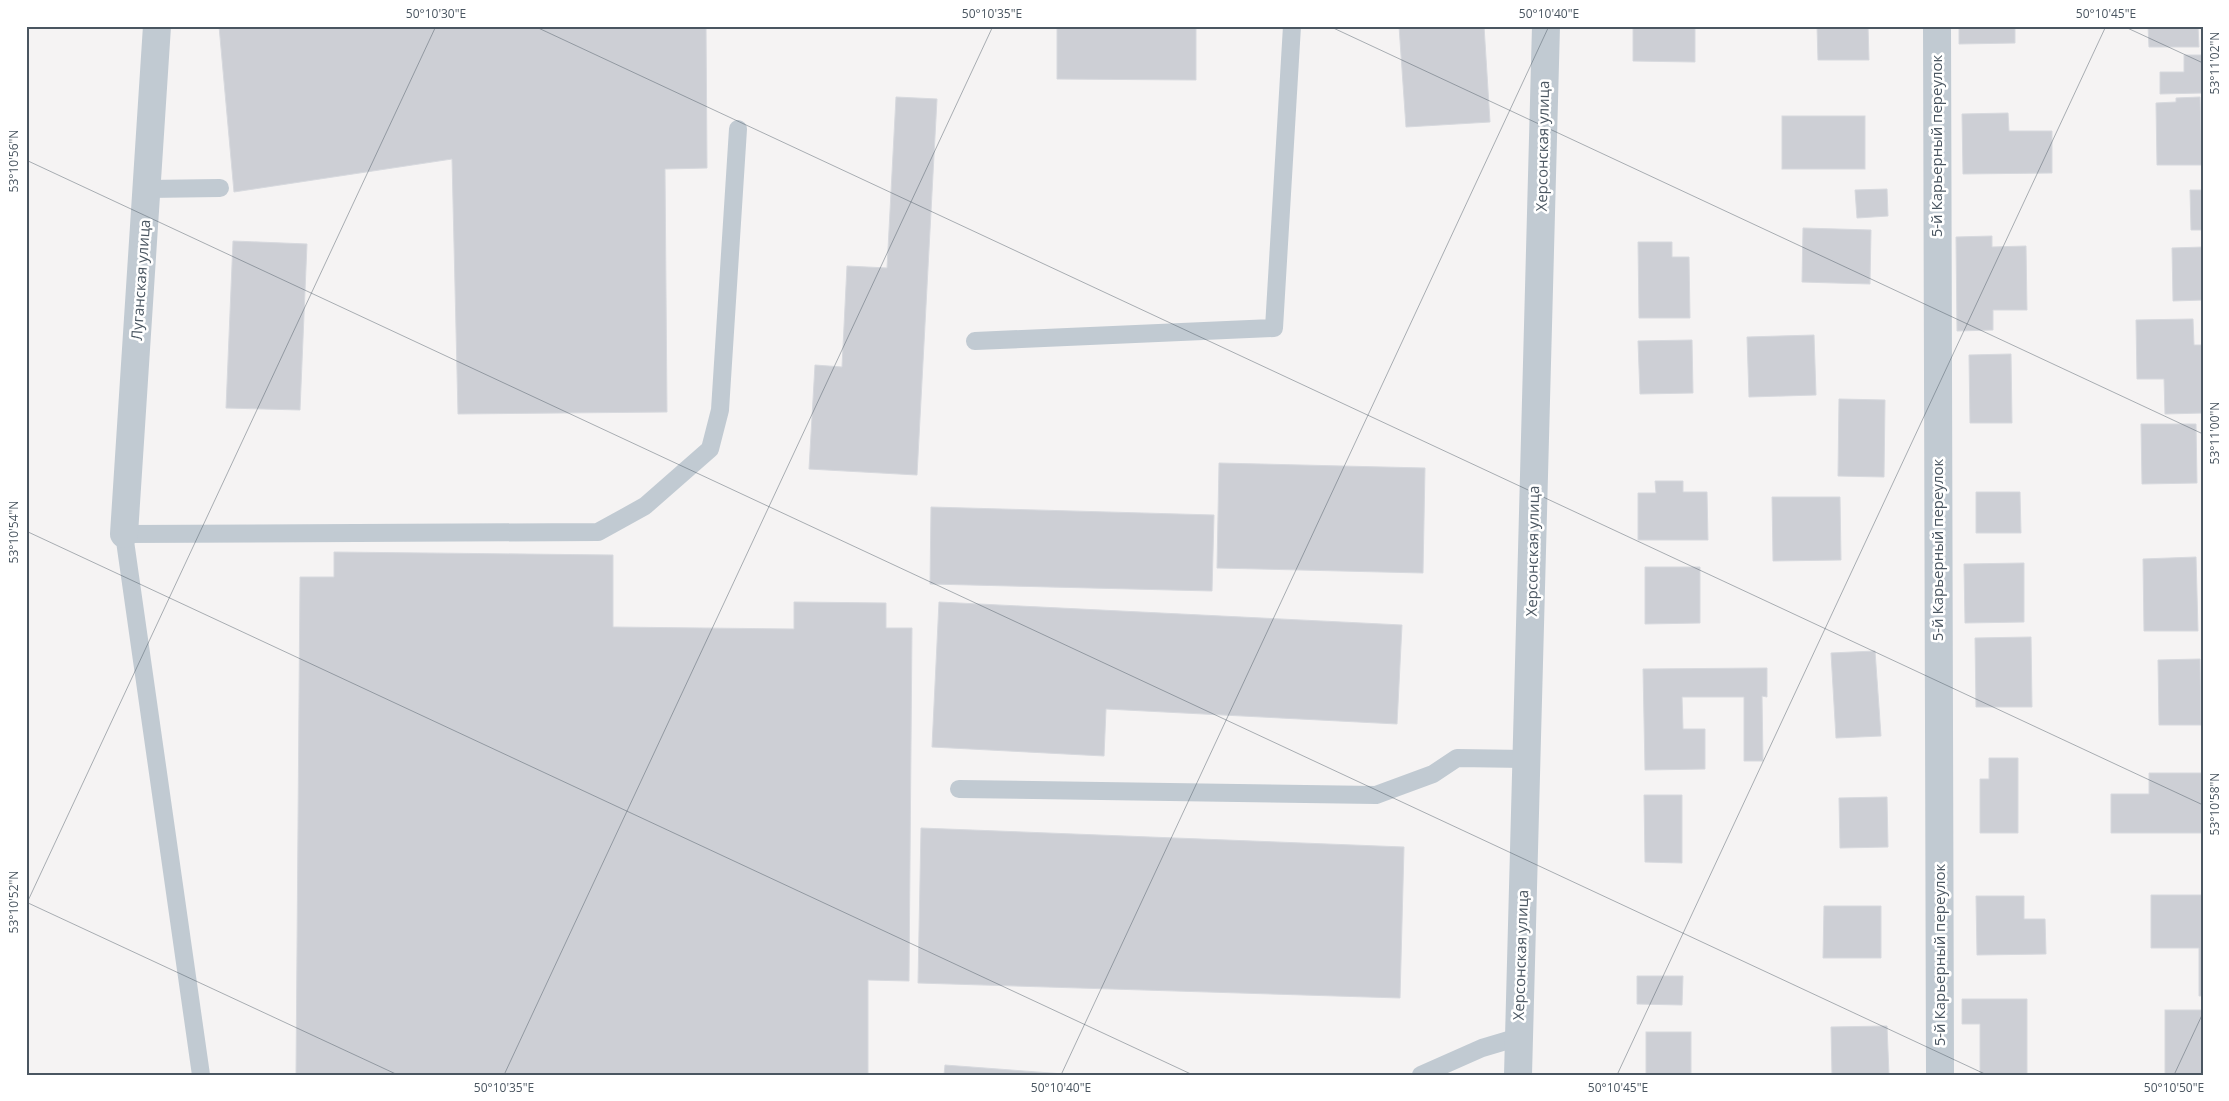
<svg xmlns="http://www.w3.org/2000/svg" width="2229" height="1101" font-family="'Open Sans',sans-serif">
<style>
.building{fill:#cdcfd5;stroke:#d7d9de}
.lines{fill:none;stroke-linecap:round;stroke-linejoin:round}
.service{stroke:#c1cad2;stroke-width:18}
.minor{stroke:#c1cad2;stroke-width:28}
.ticks{fill:none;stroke:#4a5661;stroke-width:1;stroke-opacity:0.45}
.labels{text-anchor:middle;stroke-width:5;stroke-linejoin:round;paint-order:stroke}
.street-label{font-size:15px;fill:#4a5661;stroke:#fff}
.neatline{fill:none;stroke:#4a5661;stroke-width:2}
.ticks-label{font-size:12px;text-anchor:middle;fill:#4a5661}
</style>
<rect width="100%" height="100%" fill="#f5f3f3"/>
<g class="building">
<polygon points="219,26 706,26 707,168 665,169 667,412 458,414 452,159 234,192"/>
<polygon points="1057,26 1196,26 1196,80 1057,79"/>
<polygon points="1399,26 1484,26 1490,122 1406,127"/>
<polygon points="1633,26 1695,26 1695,62 1633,61"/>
<polygon points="1817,26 1868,26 1869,60 1818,60"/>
<polygon points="1959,26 2015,26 2015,43 1959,44"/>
<polygon points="2148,26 2198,26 2199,47 2149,47"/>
<polygon points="2184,55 2203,55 2203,93 2160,94 2160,72 2184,72"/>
<polygon points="896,97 937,99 917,475 809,469 815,365 842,367 847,266 887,268"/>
<polygon points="2200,97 2202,165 2157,165 2156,103 2176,102 2176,98"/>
<polygon points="2008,113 2009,131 2052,131 2052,173 1963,174 1962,114"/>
<rect x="1782" y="116" width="83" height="53"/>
<polygon points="1887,189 1888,216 1857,218 1855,190"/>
<polygon points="2190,190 2203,190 2203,230 2191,230"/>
<polygon points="1803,228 1871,230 1870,284 1802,282"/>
<polygon points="1992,236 1992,247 2026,246 2027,310 1993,310 1993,330 1957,331 1956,237"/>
<polygon points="233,241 307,244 300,410 226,408"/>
<polygon points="1638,242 1672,242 1672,257 1689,257 1690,318 1639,318"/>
<polygon points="2203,247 2203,300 2173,301 2172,248"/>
<polygon points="2193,319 2194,345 2203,345 2203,413 2165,414 2164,379 2137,379 2136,320"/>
<polygon points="1814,335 1816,395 1749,397 1747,337"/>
<polygon points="1692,340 1693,393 1640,394 1638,341"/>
<polygon points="2011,354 2012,423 1970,423 1969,355"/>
<polygon points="1839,399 1885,400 1884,477 1838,476"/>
<polygon points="2141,424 2196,424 2197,483 2142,484"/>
<polygon points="1219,463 1425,468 1423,573 1217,568"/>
<polygon points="1655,481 1683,481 1683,492 1707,492 1708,540 1638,540 1638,493 1656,493"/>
<polygon points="1976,492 2020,492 2021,533 1976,533"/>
<polygon points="1772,497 1840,497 1841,560 1773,561"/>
<polygon points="931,507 1214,515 1212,591 930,584"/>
<polygon points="334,552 613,555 613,627 794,629 794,602 886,603 886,628 912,628 909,981 868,980 868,1075 296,1075 300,577 334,577"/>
<polygon points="2196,557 2198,631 2144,631 2143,559"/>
<polygon points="2024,563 2024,622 1965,623 1964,564"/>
<polygon points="1645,567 1700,567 1700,623 1645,624"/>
<polygon points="939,602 1402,625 1397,724 1106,709 1104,756 932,747"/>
<polygon points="2031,637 2032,707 1976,707 1975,638"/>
<polygon points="1875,651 1881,736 1836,738 1831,653"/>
<polygon points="2200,659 2201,725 2159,725 2158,660"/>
<polygon points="1767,668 1767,697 1762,696 1763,761 1744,761 1744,697 1682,697 1683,729 1705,729 1705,769 1645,770 1643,669"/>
<polygon points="1989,758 2018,758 2018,833 1980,833 1980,779 1989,779"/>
<polygon points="2149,773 2202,773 2202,833 2111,833 2111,794 2149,794"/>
<polygon points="1644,795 1682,795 1682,863 1645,862"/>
<polygon points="1887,797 1888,847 1840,848 1839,798"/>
<polygon points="921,828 1404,847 1400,998 918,983"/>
<polygon points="2151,895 2203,895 2203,996 2199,996 2199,948 2151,948"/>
<polygon points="1976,896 2024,896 2024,919 2045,919 2046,954 1977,955"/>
<polygon points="1824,906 1881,906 1881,958 1823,958"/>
<polygon points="1637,976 1683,976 1682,1005 1637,1004"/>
<polygon points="1962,999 2027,999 2027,1075 1980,1075 1980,1024 1962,1024"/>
<rect x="2165" y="1010" width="38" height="65"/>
<polygon points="1887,1026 1889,1075 1832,1075 1831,1027"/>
<rect x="1646" y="1032" width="45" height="43"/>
<polygon points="945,1065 1077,1075 944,1075"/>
</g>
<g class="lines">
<g class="service">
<polyline points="147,189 220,188"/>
<polyline points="975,341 1274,328 1292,26"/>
<polyline points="959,789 1376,795 1433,774 1457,758 1527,759"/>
<polyline points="201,1075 124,534 598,532 645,506 710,449 720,410 738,129"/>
<polyline points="1421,1075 1482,1048 1519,1037"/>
</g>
<g class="minor">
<polyline points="1937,26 1940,1075"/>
<polyline points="124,534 157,26"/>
<polyline points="1518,1075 1546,26"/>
</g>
</g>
<path class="ticks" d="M534 26 2203 805M1329 26 2203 434M2123 26 2203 63M26 160 1987 1075M26 531 1193 1075M26 902 398 1075M26 905 436 26M504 1075 993 26M1061 1075 1549 26M1617 1075 2106 26M2174 1075 2203 1013"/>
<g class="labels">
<g class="street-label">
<text transform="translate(1543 146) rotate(-89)" y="5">Херсонская улица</text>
<text transform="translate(1937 146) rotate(-90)" y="5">5-й Карьерный переулок</text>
<text transform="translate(141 280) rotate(-86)" y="5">Луганская улица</text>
<text transform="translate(1938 550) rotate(-90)" y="5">5-й Карьерный переулок</text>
<text transform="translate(1533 551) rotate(-89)" y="5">Херсонская улица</text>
<text transform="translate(1521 955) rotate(-88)" y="5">Херсонская улица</text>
<text transform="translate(1940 955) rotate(-90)" y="5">5-й Карьерный переулок</text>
</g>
</g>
<rect width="2229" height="1101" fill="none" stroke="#ffffff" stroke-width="55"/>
<rect x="28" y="28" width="2174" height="1046" class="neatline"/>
<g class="ticks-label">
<text x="436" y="18">50°10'30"E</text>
<text x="992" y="18">50°10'35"E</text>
<text x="1549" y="18">50°10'40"E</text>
<text x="2106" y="18">50°10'45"E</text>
<text transform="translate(2215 63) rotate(-90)" y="4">53°11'02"N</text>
<text transform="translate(14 161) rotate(-90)" y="4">53°10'56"N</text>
<text transform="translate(2215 433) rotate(-90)" y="4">53°11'00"N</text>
<text transform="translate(14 532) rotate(-90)" y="4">53°10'54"N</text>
<text transform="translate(2215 804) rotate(-90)" y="4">53°10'58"N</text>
<text transform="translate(14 902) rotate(-90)" y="4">53°10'52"N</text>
<text x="504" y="1092">50°10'35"E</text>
<text x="1061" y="1092">50°10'40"E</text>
<text x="1618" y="1092">50°10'45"E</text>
<text x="2174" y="1092">50°10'50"E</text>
</g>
</svg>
